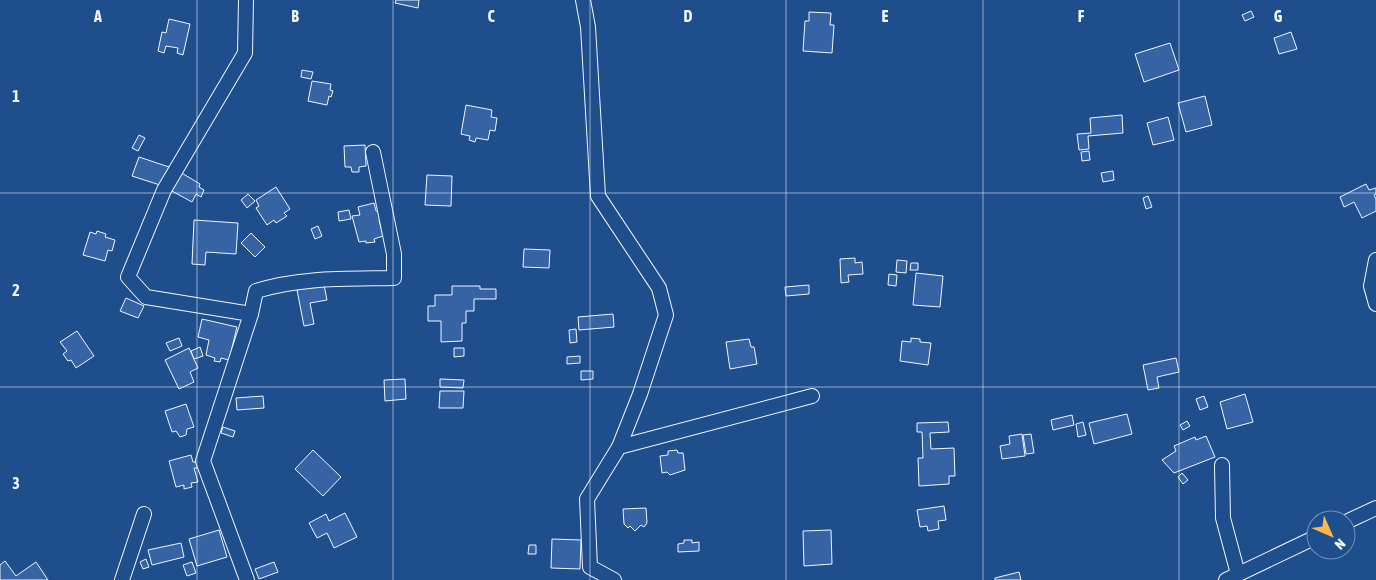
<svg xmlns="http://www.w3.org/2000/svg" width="1376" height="580" font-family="'Asap Condensed',sans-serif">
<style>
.building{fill:#3563a3;stroke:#f2f6ff}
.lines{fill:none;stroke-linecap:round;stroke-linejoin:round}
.minor-casing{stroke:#f2f6ff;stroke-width:16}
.minor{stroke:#1f4e8c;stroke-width:14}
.grid{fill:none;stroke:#f2f6ff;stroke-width:1;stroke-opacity:0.55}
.grid-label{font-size:16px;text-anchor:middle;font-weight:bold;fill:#f2f6ff;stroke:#1f4e8c;stroke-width:4;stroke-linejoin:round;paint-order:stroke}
</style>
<rect width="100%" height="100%" fill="#1f4e8c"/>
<g class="building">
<polygon points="396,0 419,0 418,8 395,3"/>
<polygon points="1251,11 1254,17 1245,21 1242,15"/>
<polygon points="809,12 831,13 830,25 834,25 832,53 803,51 805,21 809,21"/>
<polygon points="169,19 190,24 183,55 177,53 178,48 166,46 164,53 158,51 162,32 166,33"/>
<polygon points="1291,32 1297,49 1279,54 1274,38"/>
<polygon points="1170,43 1179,70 1144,82 1135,54"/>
<polygon points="302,70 313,72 311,79 301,77"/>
<polygon points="312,81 331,84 330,90 333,91 331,97 329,96 327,105 308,101"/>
<polygon points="1205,96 1212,125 1186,132 1178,103"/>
<polygon points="466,105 492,110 491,117 497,118 495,131 490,130 488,140 476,138 475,142 469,140 470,136 461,134"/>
<polygon points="1122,115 1123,133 1088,136 1089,149 1079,150 1077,134 1091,133 1090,118"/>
<polygon points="1168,117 1174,140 1153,145 1147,123"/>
<polygon points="139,135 145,138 138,151 132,148"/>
<polygon points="365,145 366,166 359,167 359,172 352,172 351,167 345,167 344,146"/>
<polygon points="1089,151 1090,160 1082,161 1081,152"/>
<polygon points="139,157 169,167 163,186 132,176"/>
<polygon points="1113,171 1114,180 1103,182 1101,173"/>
<polygon points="180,172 200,184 199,187 204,190 201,197 196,194 192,202 170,190"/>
<polygon points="427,175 452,176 451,206 425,205"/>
<polygon points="1366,184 1369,190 1376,188 1376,194 1374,195 1376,199 1376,211 1362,218 1354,202 1344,207 1340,197"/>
<polygon points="276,187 290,209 284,213 287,216 276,223 274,220 267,225 256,208 259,206 256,200"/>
<polygon points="248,194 255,201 247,208 241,200"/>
<polygon points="1148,196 1152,207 1146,209 1143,198"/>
<polygon points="374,203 376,211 381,210 383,219 379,220 383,236 374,239 375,242 366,243 366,241 359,242 352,216 360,215 358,207"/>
<polygon points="349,210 351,219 339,221 338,212"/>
<polygon points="194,220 238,223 236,254 206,252 205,265 192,264"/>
<polygon points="318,226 322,236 315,239 311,229"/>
<polygon points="97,231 106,234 105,237 115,240 112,251 108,250 105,261 83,255 90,232 96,234"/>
<polygon points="251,233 265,247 255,257 241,243"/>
<polygon points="524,249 550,250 549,268 523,267"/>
<polygon points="855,258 855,263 862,262 863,274 848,275 849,282 841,283 840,259"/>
<polygon points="897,260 907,261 906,273 896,272"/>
<polygon points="911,263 918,263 918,270 910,270"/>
<polygon points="916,273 943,276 940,307 913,305"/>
<polygon points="889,274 897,275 896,286 888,285"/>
<polygon points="324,285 327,300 310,303 314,324 304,326 297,290"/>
<polygon points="809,285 809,294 786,296 785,287"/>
<polygon points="452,286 480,286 480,289 496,289 496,299 474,299 474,311 466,311 466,323 462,323 462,341 441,342 441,321 428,321 428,306 435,306 435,295 452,295"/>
<polygon points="126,298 144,306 138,318 120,311"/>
<polygon points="613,314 614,327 579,330 578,317"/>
<polygon points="202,319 237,327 229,360 221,358 220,362 214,361 215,358 206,355 209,340 198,337"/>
<polygon points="576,329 577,342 570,343 569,330"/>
<polygon points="77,331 94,356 76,368 71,360 68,361 63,354 67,351 60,342"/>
<polygon points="179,338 182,346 170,351 166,343"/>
<polygon points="911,338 920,339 920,342 931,343 928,365 900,361 902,341 911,342"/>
<polygon points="749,339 751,347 754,347 757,364 730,369 726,342"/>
<polygon points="200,347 203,356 194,359 191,351"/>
<polygon points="189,348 198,368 190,372 194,382 179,389 165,360"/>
<polygon points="454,348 464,348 464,356 454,357"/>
<polygon points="580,356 580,363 567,364 567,357"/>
<polygon points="1176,358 1179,372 1157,377 1159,388 1148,390 1143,365"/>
<polygon points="581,371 593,371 593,379 581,380"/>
<polygon points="405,379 406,399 385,401 384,380"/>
<polygon points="440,379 464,380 463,388 440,387"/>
<polygon points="440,391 464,391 463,408 439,408"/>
<polygon points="1245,394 1253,422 1227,429 1220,402"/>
<polygon points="263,396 264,408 237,410 236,398"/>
<polygon points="1204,396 1208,407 1200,410 1196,399"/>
<polygon points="186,404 194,427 187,429 186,435 180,437 176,431 172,432 165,411"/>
<polygon points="1127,414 1132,434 1094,444 1089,423"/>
<polygon points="1072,415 1074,425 1053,430 1051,420"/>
<polygon points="1187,421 1190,426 1183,430 1180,425"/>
<polygon points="948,422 949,432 930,433 931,449 954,448 955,476 949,476 949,484 919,486 918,458 923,458 922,432 917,432 917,423"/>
<polygon points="1083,422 1086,435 1078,437 1076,424"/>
<polygon points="223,427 235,431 233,437 221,433"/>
<polygon points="1022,434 1025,456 1002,459 1000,446 1010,444 1009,436"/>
<polygon points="1031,434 1034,453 1026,454 1023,435"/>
<polygon points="1206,436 1215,457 1174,473 1162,460 1176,451 1174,446 1195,437 1196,440"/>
<polygon points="313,450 341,477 323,496 295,469"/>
<polygon points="677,450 678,453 683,453 685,470 670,475 667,472 662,473 660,456 668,455 668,451"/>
<polygon points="191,455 193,462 196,462 198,468 194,468 198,482 191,483 192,487 184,489 184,485 176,487 169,461"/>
<polygon points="1182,473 1188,480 1183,484 1178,477"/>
<polygon points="944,506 946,520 938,521 939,529 928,531 927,526 920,527 917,510"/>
<polygon points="646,508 647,523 644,527 641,525 635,531 630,526 628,528 624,524 623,509"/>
<polygon points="345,513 357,537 334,548 327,533 317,538 309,523 326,514 329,521"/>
<polygon points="219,530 227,557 197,566 189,539"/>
<polygon points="831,530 832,564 804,566 803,531"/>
<polygon points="552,539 581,540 580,569 551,568"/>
<polygon points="684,540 692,540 692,543 699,542 699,551 678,552 678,544 684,543"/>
<polygon points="181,543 184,557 152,565 148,550"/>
<polygon points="529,545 536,545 536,554 528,554"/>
<polygon points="146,559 149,567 143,569 140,562"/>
<polygon points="5,561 16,576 36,562 48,580 0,580 0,565"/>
<polygon points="192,562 196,573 187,576 183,565"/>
<polygon points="274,562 278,572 259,579 255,569"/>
<polygon points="1019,572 1021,580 995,580 995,578"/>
</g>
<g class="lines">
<g class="minor-casing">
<g id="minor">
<polyline points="246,0 245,53 164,190 128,277 146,297 251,314"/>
<polyline points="583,0 588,27 598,196 659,288 666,315 640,394 619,447"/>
<polyline points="1376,260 1371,286 1376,304"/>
<polyline points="1222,465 1223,518 1238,574"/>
<polyline points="1346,522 1376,508"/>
<polyline points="122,580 144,514"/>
<path d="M247 580 203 461 251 314 256 291C300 277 348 279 394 278V254L373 152"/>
<polyline points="614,580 590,567 587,499 619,447 812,396"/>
<polyline points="1226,580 1316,537"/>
</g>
</g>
<use href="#minor" class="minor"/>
</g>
<path class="grid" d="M197 0V580M393 0V580M590 0V580M786 0V580M983 0V580M1179 0V580M0 193H1376M0 387H1376"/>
<g class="grid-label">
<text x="98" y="22">A</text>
<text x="295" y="22">B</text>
<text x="491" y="22">C</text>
<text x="688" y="22">D</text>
<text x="885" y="22">E</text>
<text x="1081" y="22">F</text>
<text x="1278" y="22">G</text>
<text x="16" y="102">1</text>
<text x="16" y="296">2</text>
<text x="16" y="489">3</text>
</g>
<g transform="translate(1331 535) rotate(135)"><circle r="24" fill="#1f4e8c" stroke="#7391ba"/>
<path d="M0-4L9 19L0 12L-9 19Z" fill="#ffb74d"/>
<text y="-8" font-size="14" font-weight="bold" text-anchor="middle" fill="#f2f6ff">N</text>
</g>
</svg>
